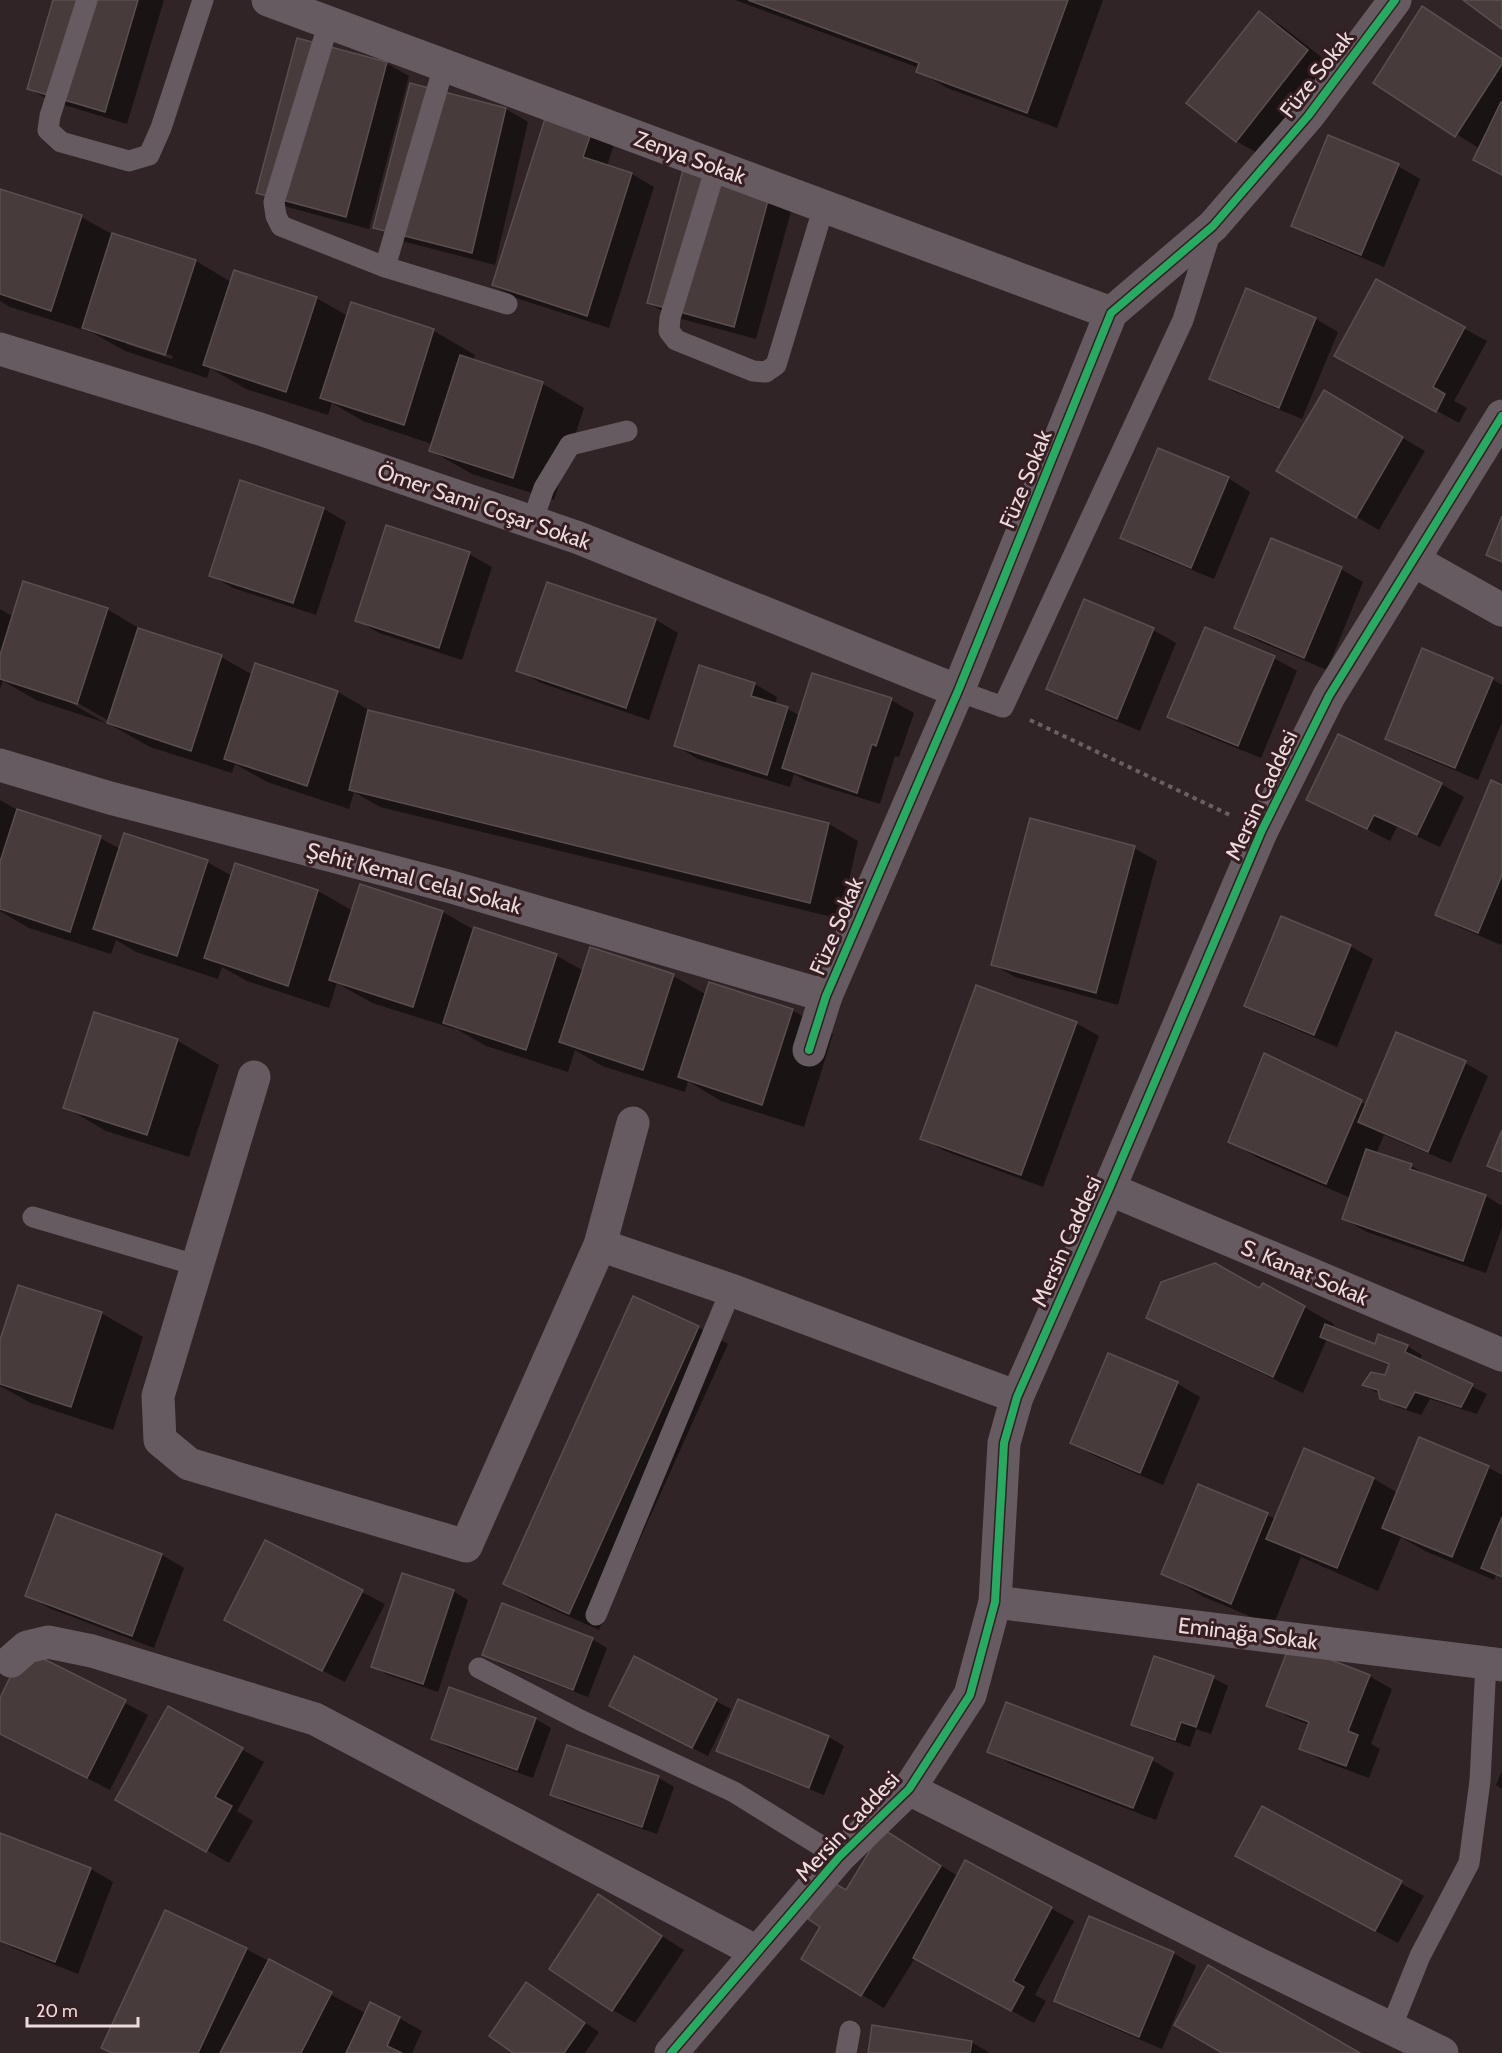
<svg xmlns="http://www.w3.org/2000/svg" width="1502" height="2053" font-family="Cabin,sans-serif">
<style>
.shadow{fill:#0007;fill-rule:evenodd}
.building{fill:#473c3b;stroke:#5a4f4f;stroke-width:1.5}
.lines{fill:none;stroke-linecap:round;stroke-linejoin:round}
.path{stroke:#6a6063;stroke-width:4;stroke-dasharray:4.5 4.5;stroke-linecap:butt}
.service{stroke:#675b62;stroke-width:21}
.minor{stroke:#675b62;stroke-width:33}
.cycleway-casing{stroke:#361e22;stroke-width:11}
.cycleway{stroke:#26ab63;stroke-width:8}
.labels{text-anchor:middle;stroke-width:6;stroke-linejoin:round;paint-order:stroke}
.street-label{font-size:22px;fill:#ecdbdd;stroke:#361e22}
</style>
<rect width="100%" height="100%" fill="#302426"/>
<g class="shadow">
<polygon points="54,0 164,0 127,124 51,101 28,88"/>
<polygon points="735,0 1103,0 1057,128 947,88 918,71 919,68"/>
<polygon points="1259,13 1282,26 1330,64 1259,154 1236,141"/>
<polygon points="1445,21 1502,59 1502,175 1480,149 1375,82"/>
<polygon points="386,63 409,76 369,229 280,205 258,192"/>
<polygon points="551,105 618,132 607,166 632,174 654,187 609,328 516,298 493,285"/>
<polygon points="506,109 528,122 495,265 398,240 375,227"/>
<polygon points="1398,166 1420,179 1384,267 1315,238 1293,225"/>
<polygon points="684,171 792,208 756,339 671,316 648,303"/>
<path d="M0 191 81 217 112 234 196 261 231 282 316 298 348 316 352 304 434 331 475 355 473 361 543 384 584 408 554 500 472 474 430 450 432 444 363 421 332 403 328 415 246 389 210 368 207 378 125 351 93 333 10 307 0 301ZM126 341 173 356 172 359 126 344Z"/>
<polygon points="1377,281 1487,341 1454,401 1467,408 1459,423 1359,368"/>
<polygon points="1247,290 1316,319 1338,332 1302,419 1233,391 1211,378"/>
<polygon points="1324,392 1425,451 1379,530 1278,471"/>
<polygon points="1228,478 1250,492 1214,579 1145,551 1122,538"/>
<polygon points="324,509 346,522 316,615 233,588 211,575"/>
<polygon points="387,527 469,554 492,567 462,660 379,633 357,620"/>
<polygon points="1341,569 1363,582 1327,670 1258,641 1235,628"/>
<polygon points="547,584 656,620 678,633 649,720 541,683 518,670"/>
<polygon points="1085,601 1153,630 1176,643 1140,731 1070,702 1048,689"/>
<polygon points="0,609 14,617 107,609 145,632 221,657 253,675 256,665 338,692 374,713 829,824 858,841 840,919 380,807 354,792 349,809 267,782 235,764 232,773 150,747 109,724 109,721 71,699 69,702 106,723 36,700 3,681 0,689"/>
<polygon points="1274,658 1297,671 1261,758 1192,730 1169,717"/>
<polygon points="1492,679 1502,685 1502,722 1478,780 1409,751 1387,738"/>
<polygon points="755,684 777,697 775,705 788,709 800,716 891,700 914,713 899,757 895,756 880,804 806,781 794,774 790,787 698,759 676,746"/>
<polygon points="1441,784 1464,797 1440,847 1397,827 1390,841 1308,799"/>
<polygon points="1502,786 1502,942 1501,945 1459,927 1437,914"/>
<polygon points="0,800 19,811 100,838 120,849 207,862 232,876 318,891 353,911 361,886 443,912 474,930 557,956 584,971 673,976 707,995 792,1010 833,1034 804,1127 721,1101 688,1081 685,1092 602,1066 575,1050 568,1072 486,1046 455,1028 455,1029 372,1003 337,983 329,1008 247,981 222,967 218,979 136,952 116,940 111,954 29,928 0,911"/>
<polygon points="1134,848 1157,861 1118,1005 1015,977 992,964"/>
<polygon points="1350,946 1373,959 1337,1047 1268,1018 1246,1005"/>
<polygon points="95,1014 178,1041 219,1065 189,1157 106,1131 65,1107"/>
<polygon points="1076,1023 1099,1036 1043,1187 945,1151 922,1138"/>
<polygon points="1265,1055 1367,1105 1465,1063 1488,1076 1451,1163 1384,1135 1376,1154 1411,1166 1432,1178 1486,1196 1502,1206 1502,1227 1486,1273 1367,1232 1344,1219 1351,1198 1260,1159 1230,1142"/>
<polygon points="1259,1290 1304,1307 1334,1324 1332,1328 1376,1345 1379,1336 1407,1346 1422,1355 1420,1361 1487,1394 1477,1414 1430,1399 1421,1415 1397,1407 1382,1398 1380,1394 1364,1385 1386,1377 1390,1366 1327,1339 1303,1393 1178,1334 1148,1317"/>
<polygon points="101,1313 143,1337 113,1430 31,1403 0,1386 0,1345"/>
<polygon points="698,1327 728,1344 599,1630 534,1601 505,1584"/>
<polygon points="1109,1355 1178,1384 1200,1397 1163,1485 1095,1456 1072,1443"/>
<polygon points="1420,1439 1489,1468 1502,1475 1502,1578 1496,1575 1494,1580 1425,1551 1401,1537 1378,1591 1301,1557 1273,1626 1204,1597 1163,1573 1199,1486 1276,1519 1304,1450 1374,1479 1398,1493"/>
<polygon points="266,1542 385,1604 345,1682 249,1633"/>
<polygon points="162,1555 184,1568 154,1648 49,1608 27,1595"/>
<polygon points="453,1591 468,1600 438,1692 388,1675 373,1667"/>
<polygon points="592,1639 607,1648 588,1697 499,1663 484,1654"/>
<polygon points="25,1651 148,1715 110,1790 0,1733 0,1702"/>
<polygon points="635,1658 731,1709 708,1756 626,1714"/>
<polygon points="1369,1676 1392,1689 1371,1744 1380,1749 1369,1778 1323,1761 1301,1748 1310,1725 1291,1718 1268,1705"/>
<polygon points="1213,1678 1228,1686 1211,1734 1196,1729 1190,1747 1147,1732 1132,1724"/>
<polygon points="450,1689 536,1719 551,1728 533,1778 447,1747 432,1738"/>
<polygon points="739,1701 829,1737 844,1746 824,1795 733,1759 718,1750"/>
<polygon points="169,1708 264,1762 237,1811 253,1821 229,1863 117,1799"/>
<polygon points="568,1747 659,1778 674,1787 657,1834 566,1803 551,1794"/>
<polygon points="989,1751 1152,1760 1174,1773 1156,1820 1011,1764"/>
<polygon points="1502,1771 1502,1789 1496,1785"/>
<polygon points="1263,1808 1424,1896 1398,1943 1260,1869"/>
<polygon points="0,1835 91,1869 113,1882 78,1974 15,1949 0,1941"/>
<polygon points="906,1844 958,1876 966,1862 1074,1921 1035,1995 1046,2001 1034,2023 915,1958 884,2008 862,1995 847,1892"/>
<polygon points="599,1896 684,1950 635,2023 613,2010"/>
<polygon points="246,1949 367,2014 399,2018 422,2031 412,2053 113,2053"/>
<polygon points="1173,1953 1196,1966 1162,2049 1078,2013 1056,2000"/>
<polygon points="527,1984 599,2032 585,2053 516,2053"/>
<polygon points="971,2042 990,2053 869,2053"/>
</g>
<g class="building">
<polygon points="53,0 138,0 105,112 27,89"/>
<polygon points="748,0 1068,0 1027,113 916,72 919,63"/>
<polygon points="1463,0 1502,0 1502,29"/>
<polygon points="1422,6 1502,59 1502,64 1455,137 1373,83"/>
<polygon points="1259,11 1308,50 1236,142 1186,103"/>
<polygon points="297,38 387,62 346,217 256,193"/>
<polygon points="410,83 506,108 472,253 373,228"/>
<polygon points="1501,102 1502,102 1502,175 1473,160"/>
<polygon points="550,103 596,118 583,157 632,173 587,316 492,285"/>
<polygon points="1328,135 1399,164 1361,255 1291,226"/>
<polygon points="683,170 770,193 734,327 647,303"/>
<polygon points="0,189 82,215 51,311 0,294"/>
<polygon points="112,233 196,260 165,355 82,328"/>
<polygon points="234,270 317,297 286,392 203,365"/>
<polygon points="1376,279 1465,327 1433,387 1445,394 1436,412 1334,356"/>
<polygon points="1246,288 1316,318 1279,408 1209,379"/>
<polygon points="351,302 434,329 404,425 320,398"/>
<polygon points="460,355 543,382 513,478 429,451"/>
<polygon points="1324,390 1403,437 1356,518 1276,471"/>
<polygon points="1158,448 1229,477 1191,568 1120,538"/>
<polygon points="240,480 324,508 293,603 209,576"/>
<polygon points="1502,516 1502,562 1486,555"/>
<polygon points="386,525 470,552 439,648 355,621"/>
<polygon points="1271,538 1342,567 1304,658 1234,628"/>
<polygon points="23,581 108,608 77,704 0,679 0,655"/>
<polygon points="547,582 656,619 626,708 516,671"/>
<polygon points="1084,599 1154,628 1117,719 1046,689"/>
<polygon points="1205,627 1275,656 1238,746 1167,717"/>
<polygon points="138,628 222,655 191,751 107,723"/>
<polygon points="1422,648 1493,678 1455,768 1385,739"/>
<polygon points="255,663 338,691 307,786 224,759"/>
<polygon points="699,665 755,683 751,696 788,707 767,775 674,746"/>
<polygon points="812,673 892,698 876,746 872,744 857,793 782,768"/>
<polygon points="368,710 829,823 810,903 349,790"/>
<polygon points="1338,734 1442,783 1417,835 1374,815 1367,829 1306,800"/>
<polygon points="1491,780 1502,785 1502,875 1478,933 1435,915"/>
<polygon points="17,809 101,836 70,932 0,909 0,862"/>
<polygon points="1030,818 1135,846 1096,993 991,965"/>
<polygon points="124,833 208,860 177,956 93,929"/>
<polygon points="235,863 318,890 288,986 204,958"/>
<polygon points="360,884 443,911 413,1007 329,980"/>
<polygon points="1281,916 1351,945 1314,1035 1244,1006"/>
<polygon points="474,927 557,954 526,1050 443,1023"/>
<polygon points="590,947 674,974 643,1070 559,1042"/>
<polygon points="709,982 793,1009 762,1105 678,1077"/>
<polygon points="976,985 1077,1022 1021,1175 920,1139"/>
<polygon points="94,1012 178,1039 147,1135 63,1108"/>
<polygon points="1396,1032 1466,1061 1428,1152 1358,1122"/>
<polygon points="1264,1053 1362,1100 1326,1184 1228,1142"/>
<polygon points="1502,1130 1502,1172 1487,1166"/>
<polygon points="1366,1149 1412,1164 1410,1169 1486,1195 1463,1261 1342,1219"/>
<polygon points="1215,1263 1259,1288 1263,1283 1305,1306 1273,1377 1146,1318 1161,1282"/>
<polygon points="18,1285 102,1312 71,1407 0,1384 0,1340"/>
<polygon points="633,1296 699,1326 569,1614 503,1584"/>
<polygon points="1325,1324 1375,1344 1378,1334 1408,1345 1405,1352 1473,1384 1461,1407 1415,1392 1406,1408 1380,1399 1378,1390 1362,1385 1371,1372 1385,1375 1389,1364 1320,1337"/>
<polygon points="1108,1353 1178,1382 1140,1473 1070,1443"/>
<polygon points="1419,1437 1489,1466 1452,1557 1382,1528"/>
<polygon points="1304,1448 1374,1478 1337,1568 1266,1539"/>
<polygon points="1198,1484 1268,1513 1231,1604 1161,1574"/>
<polygon points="56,1514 162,1554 132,1636 25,1596"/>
<polygon points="1502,1517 1502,1577 1481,1568"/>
<polygon points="265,1540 363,1590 322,1671 224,1620"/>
<polygon points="402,1573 454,1590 423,1684 371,1667"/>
<polygon points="502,1603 593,1638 573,1690 482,1655"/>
<polygon points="1290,1644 1370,1675 1348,1731 1358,1735 1346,1766 1299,1749 1309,1722 1266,1706"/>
<polygon points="24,1649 126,1700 87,1778 0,1734 0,1698"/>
<polygon points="634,1656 717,1699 692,1748 609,1706"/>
<polygon points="1154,1656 1214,1676 1196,1727 1181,1722 1175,1740 1131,1725"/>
<polygon points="449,1687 536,1718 517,1770 431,1739"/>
<polygon points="738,1699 829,1736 809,1788 716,1751"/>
<polygon points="1006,1702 1153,1758 1133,1808 987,1752"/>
<polygon points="168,1706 243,1748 215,1797 232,1806 206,1852 115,1800"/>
<polygon points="567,1745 659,1776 642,1827 550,1795"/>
<polygon points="1262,1806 1402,1881 1375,1931 1235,1856"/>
<polygon points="883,1829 941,1866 861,1996 801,1959 820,1927 808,1919 831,1881 846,1890"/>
<polygon points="0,1833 91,1868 55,1962 0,1941"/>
<polygon points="965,1860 1052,1907 1013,1981 1024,1987 1011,2011 913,1958"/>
<polygon points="598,1894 662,1936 612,2011 549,1969"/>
<polygon points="165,1910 247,1948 198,2053 112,2053 101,2048"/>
<polygon points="1089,1916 1174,1952 1139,2037 1054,2001"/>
<polygon points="269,1959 332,1992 301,2053 220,2053"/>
<polygon points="1208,1965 1360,2053 1222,2053 1174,2025"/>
<polygon points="526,1982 585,2023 564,2053 513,2053 489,2036"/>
<polygon points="370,2002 400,2017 387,2046 402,2053 346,2053"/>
<polygon points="872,2025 972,2041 970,2053 868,2053"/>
</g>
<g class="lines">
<polyline class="path" points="1030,720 1232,816"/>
<g class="service">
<polyline points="87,0 50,116 48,130 61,142 129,161 149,155 161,128 203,0"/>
<polyline points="329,22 274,202 276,216 281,226 385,267 507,304"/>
<polyline points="716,167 670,318 669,331 676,340 753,371 766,372 776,365 824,206"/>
<polyline points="385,267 444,66"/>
<polyline points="532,522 544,488 570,445 627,431"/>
<polyline points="958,691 1003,707 1183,320 1211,231"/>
<polyline points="33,1217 196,1265"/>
<polyline points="596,1615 731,1290"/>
<polyline points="479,1668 580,1720 734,1792 839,1857"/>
<polyline points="1391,2028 1420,1956 1469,1863 1480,1781 1486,1663"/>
<polyline points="846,2053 850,2031"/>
</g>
<g class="minor">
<polyline points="268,0 1111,313"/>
<polyline points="0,349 260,429 579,538 958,691"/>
<polyline points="1413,560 1502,610"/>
<polyline points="0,765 110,798 448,886 826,996"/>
<polyline points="809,1050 826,996 958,691 1111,313 1213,226 1308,116 1395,0"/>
<polyline points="254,1077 158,1396 160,1440 189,1464 466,1546 600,1245 633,1123"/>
<polyline points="1109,1189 1502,1355"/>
<polyline points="600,1245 731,1290 1017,1397"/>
<polyline points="995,1602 1502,1665"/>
<polyline points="11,1661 27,1647 48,1642 92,1651 315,1719 757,1952"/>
<polyline points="909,1789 1238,1954 1442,2053"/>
<polyline points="671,2053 839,1857 909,1789 970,1695 995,1602 1004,1443 1017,1397 1109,1189 1262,830 1329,696 1502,416"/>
</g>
<g class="cycleway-casing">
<g id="cycleway">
<polyline points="809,1050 826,996 958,691 1111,313 1213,226 1308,116 1395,0"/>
<polyline points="671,2053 839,1857 909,1789 970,1695 995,1602 1004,1443 1017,1397 1109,1189 1262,830 1329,696 1502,416"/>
</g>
</g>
<use href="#cycleway" class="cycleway"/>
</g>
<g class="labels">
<g class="street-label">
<text transform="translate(1316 74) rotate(-52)" y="8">Füze Sokak</text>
<text transform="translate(690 157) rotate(20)" y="8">Zenya Sokak</text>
<text transform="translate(1025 479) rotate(-68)" y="8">Füze Sokak</text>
<text transform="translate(484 506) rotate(19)" y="8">Ömer Sami Coşar Sokak</text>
<text transform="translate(1261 795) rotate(-65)" y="8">Mersin Caddesi</text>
<text transform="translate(414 878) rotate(15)" y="8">Şehit Kemal Celal Sokak</text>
<text transform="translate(836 926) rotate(-67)" y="8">Füze Sokak</text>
<text transform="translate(1066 1241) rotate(-66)" y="8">Mersin Caddesi</text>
<text transform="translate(1305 1272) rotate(23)" y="8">S. Kanat Sokak</text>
<text transform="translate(1248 1633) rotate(7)" y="8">Eminağa Sokak</text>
<text transform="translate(847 1826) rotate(-47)" y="8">Mersin Caddesi</text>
</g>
</g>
<path d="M27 2017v9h111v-9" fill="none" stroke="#ecdbdd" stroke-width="3"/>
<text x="36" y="2017" font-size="18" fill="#ecdbdd" stroke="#361e22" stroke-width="4.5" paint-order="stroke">20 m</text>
</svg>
